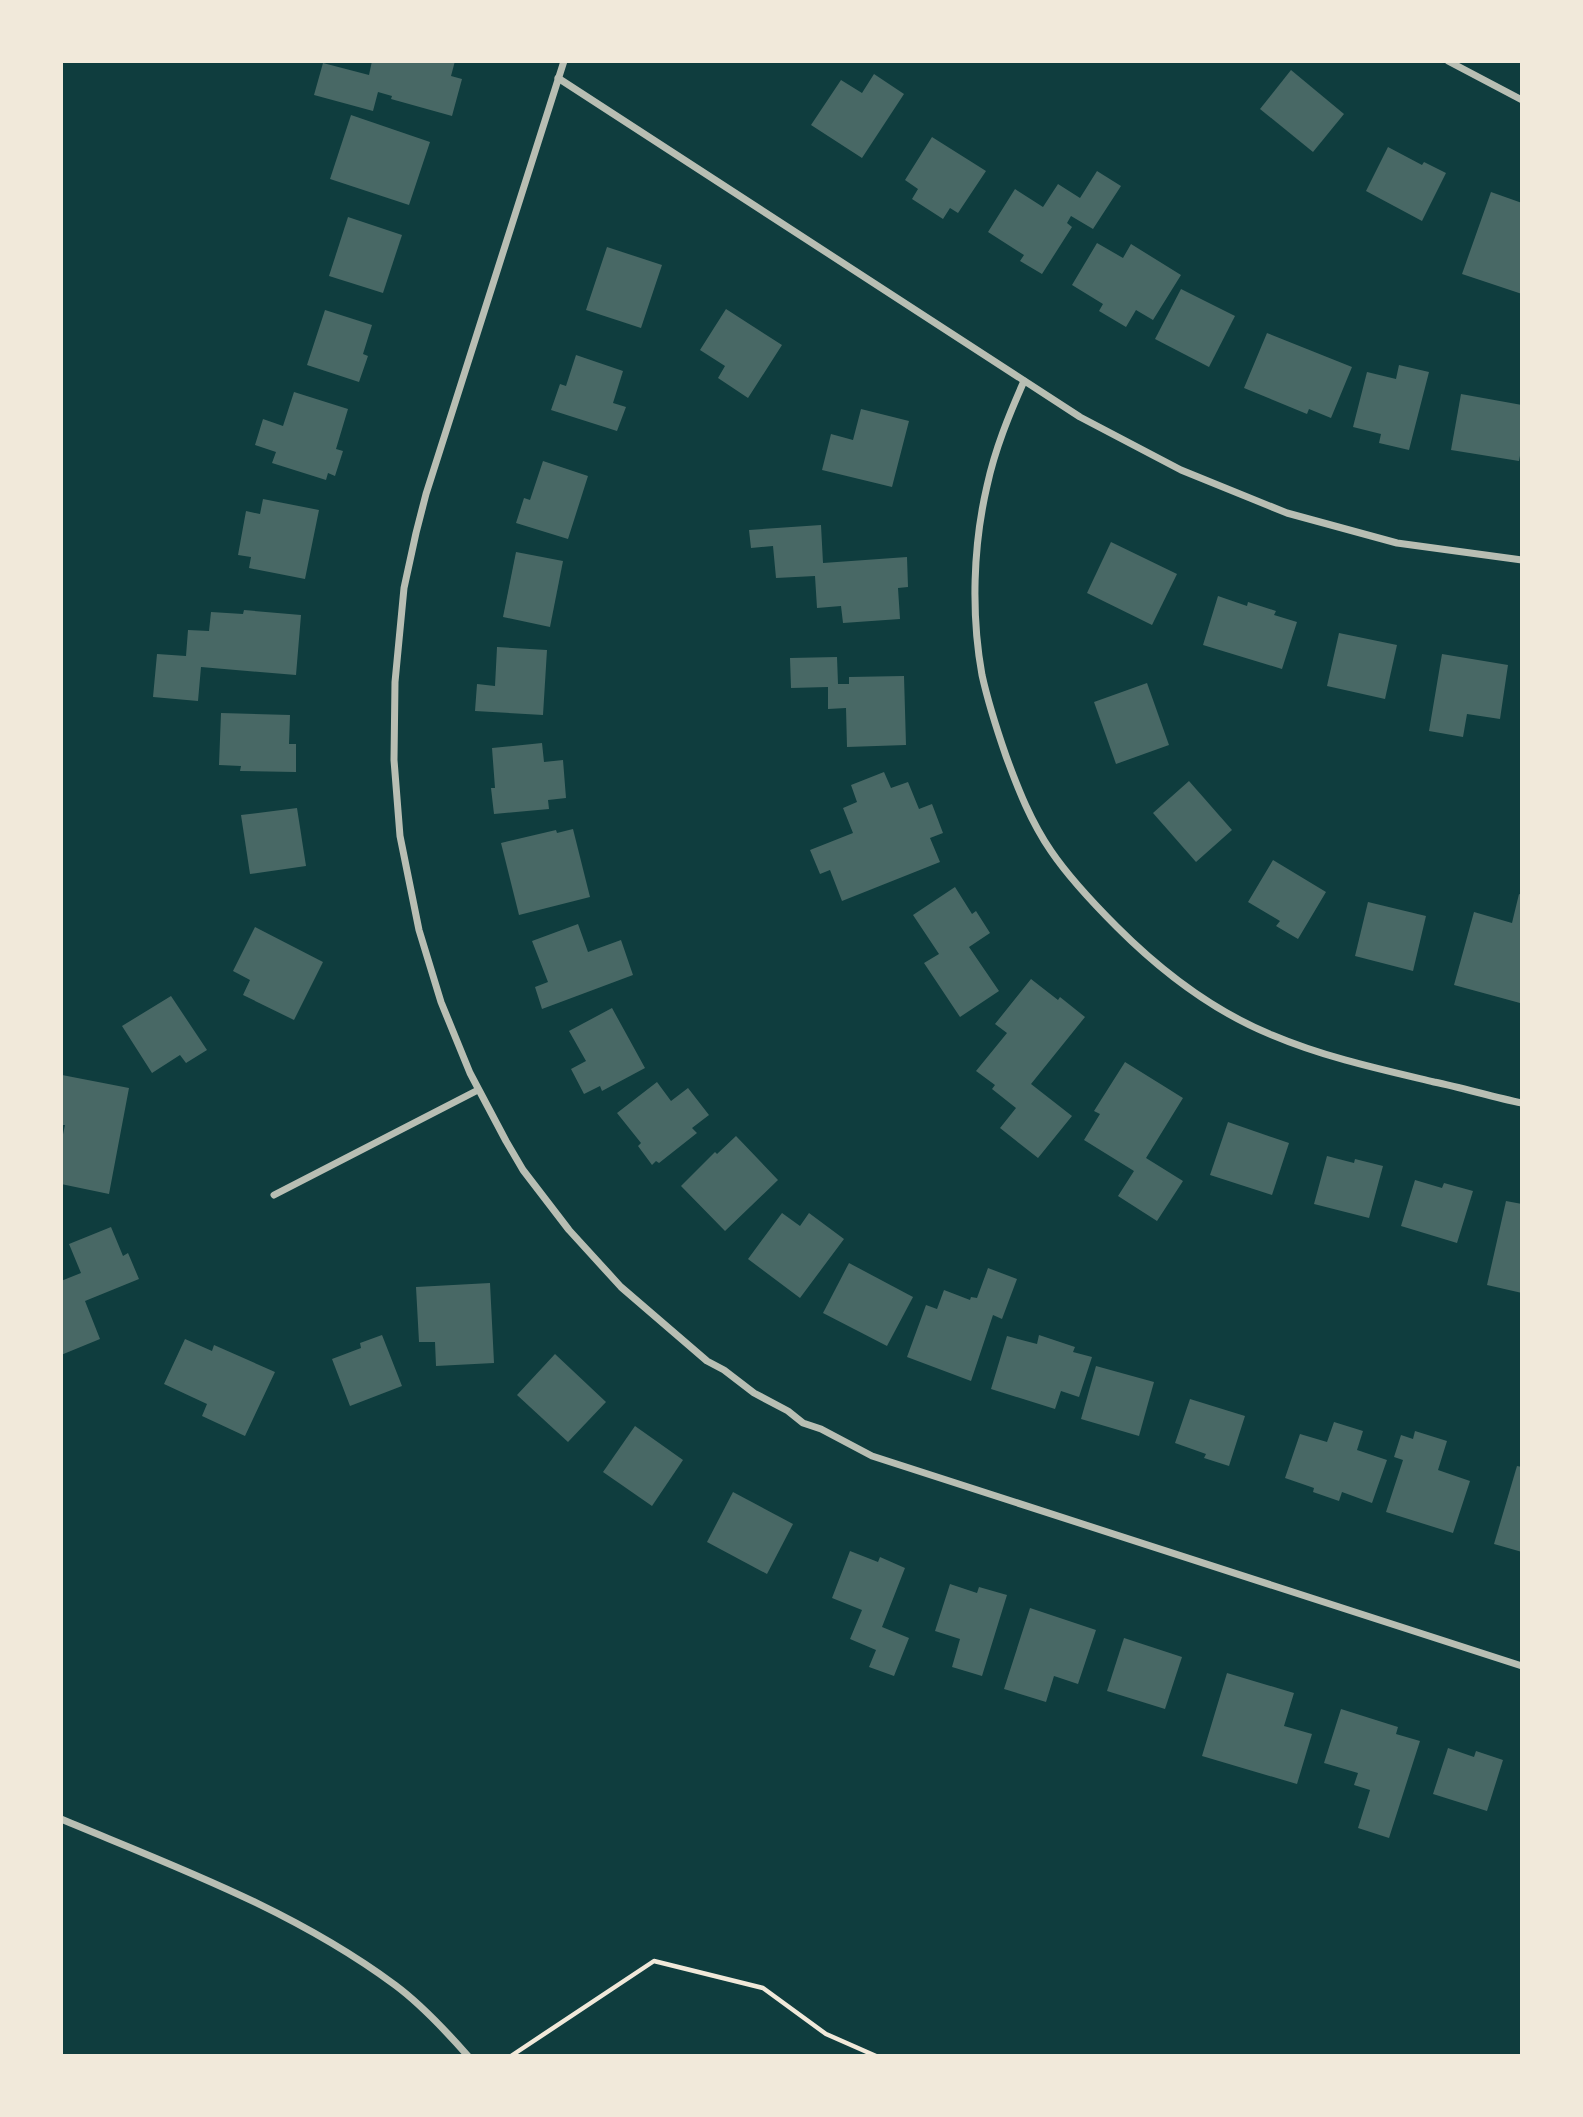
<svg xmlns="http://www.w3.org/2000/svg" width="1583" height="2117" font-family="'Sofia Sans Condensed',sans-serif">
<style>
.building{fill:#486865}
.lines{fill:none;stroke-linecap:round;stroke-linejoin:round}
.path{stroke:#f1e9da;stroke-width:4.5}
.minor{stroke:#b8beb3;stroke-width:7}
</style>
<rect width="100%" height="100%" fill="#0f3d3e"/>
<g class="building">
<polygon points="372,61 455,61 451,76 462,79 452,116 391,99 392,96 378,92 373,111 314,95 323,63 369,75"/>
<polygon points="1291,70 1344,114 1313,152 1260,109"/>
<polygon points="874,74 904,94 862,158 811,125 841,80 862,93"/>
<polygon points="351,115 430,142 409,205 330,179"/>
<polygon points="932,137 986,171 958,213 950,208 943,219 912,199 918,189 905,180"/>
<polygon points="1388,147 1422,165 1424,162 1446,173 1422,221 1366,191"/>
<polygon points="1097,171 1121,186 1093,229 1071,216 1067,223 1072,227 1042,274 1020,261 1024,255 988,232 1015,189 1043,207 1058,184 1080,198"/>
<polygon points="1491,192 1522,203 1522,294 1462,274"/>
<polygon points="348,217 402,235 383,293 329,276"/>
<polygon points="1097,243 1123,258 1131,244 1181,275 1153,320 1136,310 1126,327 1099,311 1103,304 1072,285"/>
<polygon points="607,247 662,265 641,328 586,310"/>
<polygon points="1181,289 1235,316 1209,367 1155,339"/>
<polygon points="726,309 782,345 748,398 718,378 725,366 700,350"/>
<polygon points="325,310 372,325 363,354 368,356 359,382 307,365"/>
<polygon points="1267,333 1352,367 1331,418 1309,409 1307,414 1244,388"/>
<polygon points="576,355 623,371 613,403 626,407 617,431 551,410 560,384 566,386"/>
<polygon points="1399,365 1429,372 1409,450 1379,443 1381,434 1353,427 1367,372 1396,379"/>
<polygon points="294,392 348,409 336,449 343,451 335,476 328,473 326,480 272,463 276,452 255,445 263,419 283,426"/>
<polygon points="1461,394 1522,405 1522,445 1519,461 1451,450"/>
<polygon points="861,409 909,421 892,487 822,470 831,434 853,440"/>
<polygon points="543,461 588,476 568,539 516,523 524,498 530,500"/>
<polygon points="263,499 319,510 305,579 249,568 251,557 238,555 246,511 260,514"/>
<polygon points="821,525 823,563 907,557 908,587 898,588 900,619 843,623 841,606 817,608 815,576 776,578 773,546 751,548 749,530"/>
<polygon points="1111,542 1177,574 1152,625 1087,593"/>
<polygon points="516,552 563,561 550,627 503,617"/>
<polygon points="1218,596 1247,606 1248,602 1276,611 1274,615 1297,622 1282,669 1203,645"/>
<polygon points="244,610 301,615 296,675 201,667 198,701 153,697 157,654 186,656 188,630 209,631 211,612 243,614"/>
<polygon points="1339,633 1397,645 1385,699 1327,686"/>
<polygon points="497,647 547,650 543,715 475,711 477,684 495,686"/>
<polygon points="1442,654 1508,665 1500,719 1467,714 1463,737 1429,731"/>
<polygon points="837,657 838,684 849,684 849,677 904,676 906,745 847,747 846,708 828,709 828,687 791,688 790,658"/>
<polygon points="1147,683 1169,745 1116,764 1094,702"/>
<polygon points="221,713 290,715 289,744 296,744 296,772 240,771 241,766 219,765"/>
<polygon points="542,743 544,762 563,760 566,798 548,800 549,809 494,814 491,788 495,788 492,748"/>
<polygon points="884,772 891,788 908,782 919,809 932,804 943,833 930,838 940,862 842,901 830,870 820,874 810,850 853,833 843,808 857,802 851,785"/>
<polygon points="1189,781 1232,830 1196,862 1153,813"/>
<polygon points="297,808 306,866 250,874 241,815"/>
<polygon points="573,829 590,897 519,915 501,843 556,830 557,833"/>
<polygon points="1273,860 1326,892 1298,939 1276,926 1280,921 1248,902"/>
<polygon points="955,887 972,914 976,911 990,933 969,947 999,991 960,1017 924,963 939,954 913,915"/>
<polygon points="1519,894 1522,895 1520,1003 1454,985 1474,912 1512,923"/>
<polygon points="1368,902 1426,916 1413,971 1355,956"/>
<polygon points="578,924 588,952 621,940 633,975 542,1009 535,987 548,982 532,941"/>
<polygon points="255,927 323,962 294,1020 243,995 250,980 233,971"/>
<polygon points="1031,979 1058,1000 1060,997 1085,1017 1031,1084 1072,1116 1038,1158 1000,1128 1016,1108 992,1089 995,1085 976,1071 1007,1033 995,1024"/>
<polygon points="171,996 207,1050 186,1063 180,1055 152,1073 122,1026"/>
<polygon points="612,1008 645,1068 602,1091 600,1086 584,1094 571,1069 586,1061 569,1031"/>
<polygon points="1125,1062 1183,1098 1146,1158 1183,1181 1157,1221 1118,1196 1134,1171 1084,1140 1100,1114 1094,1111"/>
<polygon points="62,1075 129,1088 109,1194 61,1184 61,1144 65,1125 61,1125"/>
<polygon points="657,1082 671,1101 688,1088 709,1115 692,1128 697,1133 659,1163 656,1161 652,1165 638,1146 641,1143 617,1113"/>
<polygon points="1228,1122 1289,1143 1272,1195 1210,1175"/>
<polygon points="736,1136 778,1180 725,1231 681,1186 715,1152 717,1154"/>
<polygon points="1327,1156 1354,1163 1355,1159 1383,1166 1369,1218 1314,1204"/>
<polygon points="1415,1180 1442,1188 1444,1183 1473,1191 1457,1243 1401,1226"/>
<polygon points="1506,1201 1522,1204 1522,1293 1487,1285"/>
<polygon points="782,1213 800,1226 809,1213 844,1239 800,1298 748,1259"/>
<polygon points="111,1227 123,1256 128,1253 139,1279 85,1301 100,1339 61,1355 61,1281 81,1273 69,1244"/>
<polygon points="849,1263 913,1297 887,1346 823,1313"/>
<polygon points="988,1268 1017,1279 1002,1319 993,1315 971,1381 907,1357 926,1305 937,1309 944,1290 970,1300 971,1297 977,1298"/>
<polygon points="490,1283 494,1363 436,1366 435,1342 419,1342 416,1287"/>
<polygon points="382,1335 402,1386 350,1406 332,1359 361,1348 360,1343"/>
<polygon points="1039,1335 1075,1347 1073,1352 1092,1357 1079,1397 1061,1391 1055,1409 991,1389 1007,1336 1037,1344"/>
<polygon points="185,1339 212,1351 214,1345 275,1372 245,1436 202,1416 207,1404 164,1384"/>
<polygon points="555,1354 606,1402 568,1442 517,1395"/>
<polygon points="1096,1366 1154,1382 1139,1436 1081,1419"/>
<polygon points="1190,1399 1245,1416 1229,1466 1204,1458 1206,1454 1175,1443"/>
<polygon points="1334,1422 1363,1431 1357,1450 1387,1460 1372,1503 1342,1492 1339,1501 1313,1492 1314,1488 1285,1478 1300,1434 1327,1442"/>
<polygon points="635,1426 683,1460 652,1506 603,1472"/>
<polygon points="1415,1431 1447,1441 1438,1470 1470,1481 1453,1533 1386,1512 1403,1460 1394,1457 1401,1435 1413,1439"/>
<polygon points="1517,1466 1522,1467 1522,1552 1494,1544"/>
<polygon points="733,1492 793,1524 767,1574 707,1542"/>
<polygon points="850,1551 878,1562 880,1557 905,1568 882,1627 909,1638 894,1676 869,1667 876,1650 850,1639 862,1610 832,1598"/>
<polygon points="950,1584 977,1593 979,1587 1007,1595 982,1676 952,1667 960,1639 935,1631"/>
<polygon points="1030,1608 1096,1630 1078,1684 1054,1676 1046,1702 1004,1689"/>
<polygon points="1124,1638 1182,1657 1165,1709 1107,1691"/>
<polygon points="1227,1673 1294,1693 1284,1726 1312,1734 1297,1784 1202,1756"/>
<polygon points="1341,1709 1398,1727 1396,1734 1420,1741 1389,1838 1358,1828 1370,1790 1354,1785 1358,1773 1324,1763"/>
<polygon points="1448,1748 1474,1757 1476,1751 1503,1760 1487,1811 1433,1794"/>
</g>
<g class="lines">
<polyline class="path" points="511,2056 654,1961 763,1988 826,2034 876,2056"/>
<g class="minor">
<polyline points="564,61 426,494 416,533 404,588 395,682 394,760 400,836 419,930 441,1002 470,1073 506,1141 523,1170 569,1230 621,1287 707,1361 724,1370 754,1393 788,1411 803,1423 821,1429 872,1456 1522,1666"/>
<polyline points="1448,61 1522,100"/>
<polyline points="558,78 1080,417 1181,470 1287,513 1397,543 1522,560"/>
<path d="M1024 381C1009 415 995 449 987 486 973 546 971 614 982 675 988 702 997 730 1006 756 1018 789 1031 822 1051 851 1070 879 1093 903 1117 927 1162 972 1213 1011 1272 1035 1324 1057 1379 1069 1434 1082 1464 1088 1492 1097 1522 1103"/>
<polyline points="274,1195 478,1090"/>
<path d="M61 1819C176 1867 294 1910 395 1985 422 2005 446 2031 468 2056"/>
</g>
</g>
<rect width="1583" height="2117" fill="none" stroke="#f1e9da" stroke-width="126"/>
</svg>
